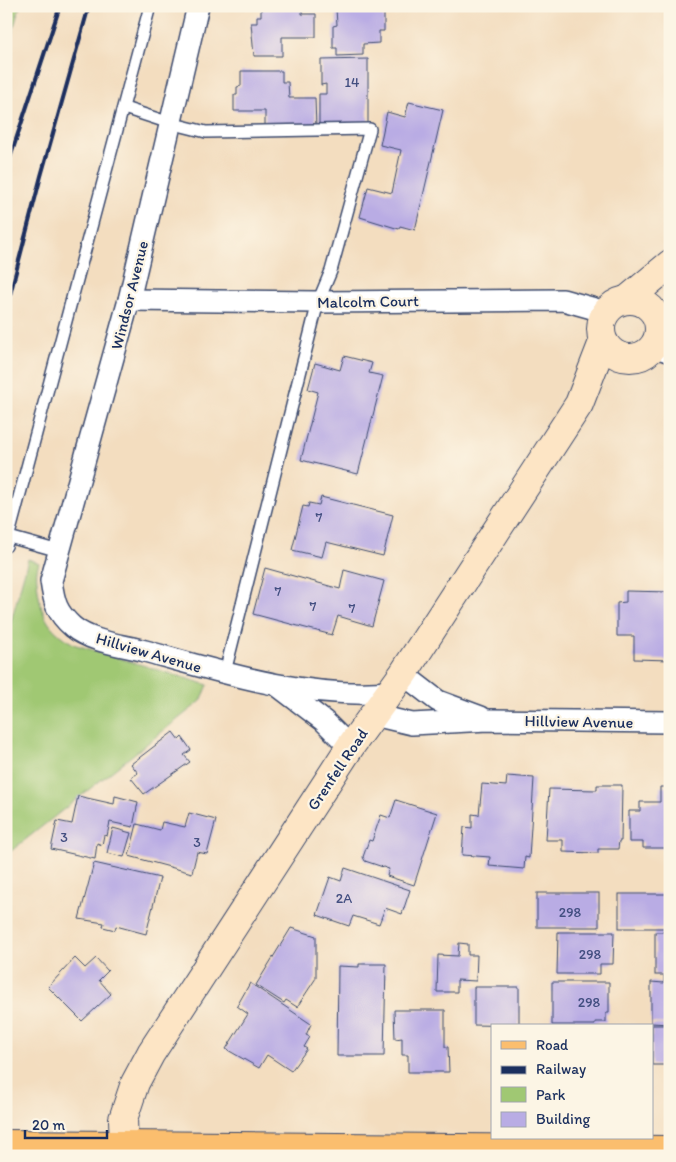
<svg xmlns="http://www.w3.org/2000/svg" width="676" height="1162" font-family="Itim,sans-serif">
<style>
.grass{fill:url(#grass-tufts);stroke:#5e7c68}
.green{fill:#a0c873;stroke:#5e7c68}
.building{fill:#b9ace4}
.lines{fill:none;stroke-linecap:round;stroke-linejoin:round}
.lane-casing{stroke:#3b496d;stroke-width:14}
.street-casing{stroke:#3b496d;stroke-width:24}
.secondary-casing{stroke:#3b496d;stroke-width:30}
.primary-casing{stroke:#3b496d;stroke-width:30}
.lane{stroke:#fff;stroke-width:11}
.street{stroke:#fff;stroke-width:21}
.secondary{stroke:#fde5c5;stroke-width:28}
.primary{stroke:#fbbe6e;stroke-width:28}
.rail{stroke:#1b2f5e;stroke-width:4}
.labels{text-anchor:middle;stroke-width:4.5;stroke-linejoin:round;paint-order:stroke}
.number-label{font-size:14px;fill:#424e80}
.street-label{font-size:16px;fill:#1b2f5e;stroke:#fcf5e5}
</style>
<defs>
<pattern id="grass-tufts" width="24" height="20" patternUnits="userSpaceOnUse" patternTransform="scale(1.25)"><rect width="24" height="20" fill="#a0c873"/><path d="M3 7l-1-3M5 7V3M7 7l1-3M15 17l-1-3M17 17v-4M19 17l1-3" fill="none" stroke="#82a362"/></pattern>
</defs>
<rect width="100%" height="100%" fill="#fcf5e5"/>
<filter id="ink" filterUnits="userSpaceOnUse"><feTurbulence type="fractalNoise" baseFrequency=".02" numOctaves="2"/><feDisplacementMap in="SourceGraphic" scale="10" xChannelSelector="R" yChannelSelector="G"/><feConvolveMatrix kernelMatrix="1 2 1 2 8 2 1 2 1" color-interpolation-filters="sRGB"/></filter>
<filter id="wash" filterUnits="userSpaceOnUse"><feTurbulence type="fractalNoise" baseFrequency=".0096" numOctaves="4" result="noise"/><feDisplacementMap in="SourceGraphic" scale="20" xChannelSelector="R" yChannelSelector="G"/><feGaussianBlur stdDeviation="1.12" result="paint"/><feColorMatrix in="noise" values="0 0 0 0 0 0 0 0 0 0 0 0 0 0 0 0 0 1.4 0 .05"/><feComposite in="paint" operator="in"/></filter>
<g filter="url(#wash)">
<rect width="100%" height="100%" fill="#f3ddbf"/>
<polygon class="grass" points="6,6 20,6 6,53"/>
<path class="green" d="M28 559 39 563C35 572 37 580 38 590 42 618 50 632 76 645L208 685 201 701 6 855V640Z"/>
<g id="blocks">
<g class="building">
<polygon points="261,6 302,6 302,14 316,14 316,37 282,37 282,56 254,56 251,23 257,23 257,16 261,16"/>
<polygon points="351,6 384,6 384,31 379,31 379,43 363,44 363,55 337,56 337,48 333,48 333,26 337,25 336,8"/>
<polygon points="368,59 368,126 319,126 319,94 326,94 326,84 321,85 321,60"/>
<polygon points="241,71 282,71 282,82 288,82 289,98 315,98 316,128 265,128 265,111 234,111 234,95 237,95 237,87 241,86"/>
<polygon points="409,102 443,110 415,230 400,226 399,229 360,217 368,187 392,193 401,150 380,145 387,112 405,117"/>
<polygon points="344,356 372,363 369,373 383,376 358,474 301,460 318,392 308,389 315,363 340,370"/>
<polygon points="321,497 393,515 383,556 326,542 322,557 292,550 303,506 308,507 309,503 319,505"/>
<polygon points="265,568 340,589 344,570 384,581 372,626 338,616 332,635 253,614"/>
<polygon points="626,591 670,592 670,660 634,659 634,636 617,636 617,603 626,602"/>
<polygon points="173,732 179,740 182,737 191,750 184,755 190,762 144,794 131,778 138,773 131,764"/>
<polygon points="507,776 534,778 529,858 525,857 524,869 489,866 490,857 462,855 464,827 472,828 472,814 479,815 482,784 506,786"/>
<polygon points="597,785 622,785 621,841 619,841 618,849 598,849 598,853 563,852 563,840 546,840 549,789 597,790"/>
<polygon points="660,787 670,787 670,848 643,848 643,842 629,842 629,811 640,811 640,802 660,802"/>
<polygon points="78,796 114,804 115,796 138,802 133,827 110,822 107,836 104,835 102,845 97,843 95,859 51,849 57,821 72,824"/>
<polygon points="396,800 437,813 414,885 387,876 389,869 365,861 363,857 369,840 372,841 381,815 390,818"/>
<polygon points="189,813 216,820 207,854 197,852 192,873 129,856 137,824 160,830 162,822 185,827"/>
<polygon points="113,828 131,833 124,857 107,853"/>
<polygon points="94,863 160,878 146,934 116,926 115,930 103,927 104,923 79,919"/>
<polygon points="345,868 410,890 402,914 385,908 379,924 353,916 349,926 317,915 330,877 341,881"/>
<rect x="537" y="893" width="62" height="34"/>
<rect x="619" y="894" width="51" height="34"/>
<polygon points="291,928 316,936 316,978 297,1007 286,1000 284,1003 256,985"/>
<polygon points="558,932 614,932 613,964 600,964 600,974 557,974"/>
<rect x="655" y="932" width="15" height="43"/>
<polygon points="459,943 468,944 468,955 477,955 476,981 457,980 457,992 437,992 438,955 458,956"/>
<polygon points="75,958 85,968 96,958 108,971 99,980 111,994 82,1021 48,987"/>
<polygon points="359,964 386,964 384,1056 337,1056 338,966 359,967"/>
<polygon points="664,976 670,976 670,1024 651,1023 651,982 664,983"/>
<polygon points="552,982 609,982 609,1013 606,1013 606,1022 595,1022 595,1025 552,1025"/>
<polygon points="250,983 311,1024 306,1035 310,1037 304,1047 307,1049 291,1071 267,1055 259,1068 226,1049 248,1014 237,1006"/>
<polygon points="474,987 519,987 519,1026 474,1025"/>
<polygon points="394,1010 445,1010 445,1047 448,1047 449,1072 408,1072 408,1055 402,1055 402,1038 395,1039"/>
<rect x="652" y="1025" width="18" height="40"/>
</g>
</g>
</g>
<g filter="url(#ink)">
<use href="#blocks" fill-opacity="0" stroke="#3b496d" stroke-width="1"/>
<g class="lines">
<g class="lane-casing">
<g id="lane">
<polyline points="124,108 170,123 206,132 370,129 331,271 318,302 225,672"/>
<polyline points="9,537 59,551"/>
<polyline points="6,546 150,6"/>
</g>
</g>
<g class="street-casing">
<g id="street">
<path d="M198 6 129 300 51 581C54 602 56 612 73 627 91 642 123 645 145 651 224 673 306 699 390 692"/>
<polyline points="129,300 318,302 563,300 606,312"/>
<polyline points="654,346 670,352"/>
<polyline points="403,674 438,701 481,717"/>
<polyline points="278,686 324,721 350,747"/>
<polyline points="374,715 412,724 488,720 670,722"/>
</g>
</g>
<g class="secondary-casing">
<g id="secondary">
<polyline points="628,299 670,264"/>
<circle cx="630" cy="329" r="29"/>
<polyline points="124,1146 123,1119 135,1083 151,1053 350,747 403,674 579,404 603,342"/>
</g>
</g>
<g class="primary-casing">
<polyline id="primary" points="6,1144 670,1150"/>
</g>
<use href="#lane" class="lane"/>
<use href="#street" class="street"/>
<use href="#secondary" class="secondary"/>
<use href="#primary" class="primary"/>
<g class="rail">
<polyline points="6,170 60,6"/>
<polyline points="6,310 41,176 89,6"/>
</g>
</g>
</g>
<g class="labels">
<g class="number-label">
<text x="352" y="87">14</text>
<text x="319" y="522">7</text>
<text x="278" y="596">7</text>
<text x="313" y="611">7</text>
<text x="352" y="613">7</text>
<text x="64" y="842">3</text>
<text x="197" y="847">3</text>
<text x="344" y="903">2A</text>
<text x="570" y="917">298</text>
<text x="590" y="959">298</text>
<text x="589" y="1007">298</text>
</g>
<g class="street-label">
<text transform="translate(129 295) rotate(-76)" y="6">Windsor Avenue</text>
<text transform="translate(368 301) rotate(-1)" y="6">Malcolm Court</text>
<text transform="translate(149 652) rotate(16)" y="6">Hillview Avenue</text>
<text transform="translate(579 721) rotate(1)" y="6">Hillview Avenue</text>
<text transform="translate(337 769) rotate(-56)" y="6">Grenfell Road</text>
</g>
</g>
<rect width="676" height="1162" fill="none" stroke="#fcf5e5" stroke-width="25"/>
<rect x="491" y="1024" width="162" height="115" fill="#fcf5e5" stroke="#a2a6af"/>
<rect x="501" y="1041" width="25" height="8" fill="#fbbe6e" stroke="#a2a6af"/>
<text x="536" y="1050" font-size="15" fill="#1b2f5e">Road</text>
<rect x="501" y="1066" width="25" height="8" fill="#1b2f5e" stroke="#a2a6af"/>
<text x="536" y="1074" font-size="15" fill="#1b2f5e">Railway</text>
<rect x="501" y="1087" width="25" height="15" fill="#a0c873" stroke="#a2a6af"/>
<text x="536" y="1100" font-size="15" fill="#1b2f5e">Park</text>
<rect x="501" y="1112" width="25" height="15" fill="#b9ace4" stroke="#a2a6af"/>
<text x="536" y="1124" font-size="15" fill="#1b2f5e">Building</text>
<path d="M25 1130v8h82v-8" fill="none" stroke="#1b2f5e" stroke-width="2.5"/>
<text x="32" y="1130" font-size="15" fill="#1b2f5e" stroke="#fcf5e5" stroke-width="4" paint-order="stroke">20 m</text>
</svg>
